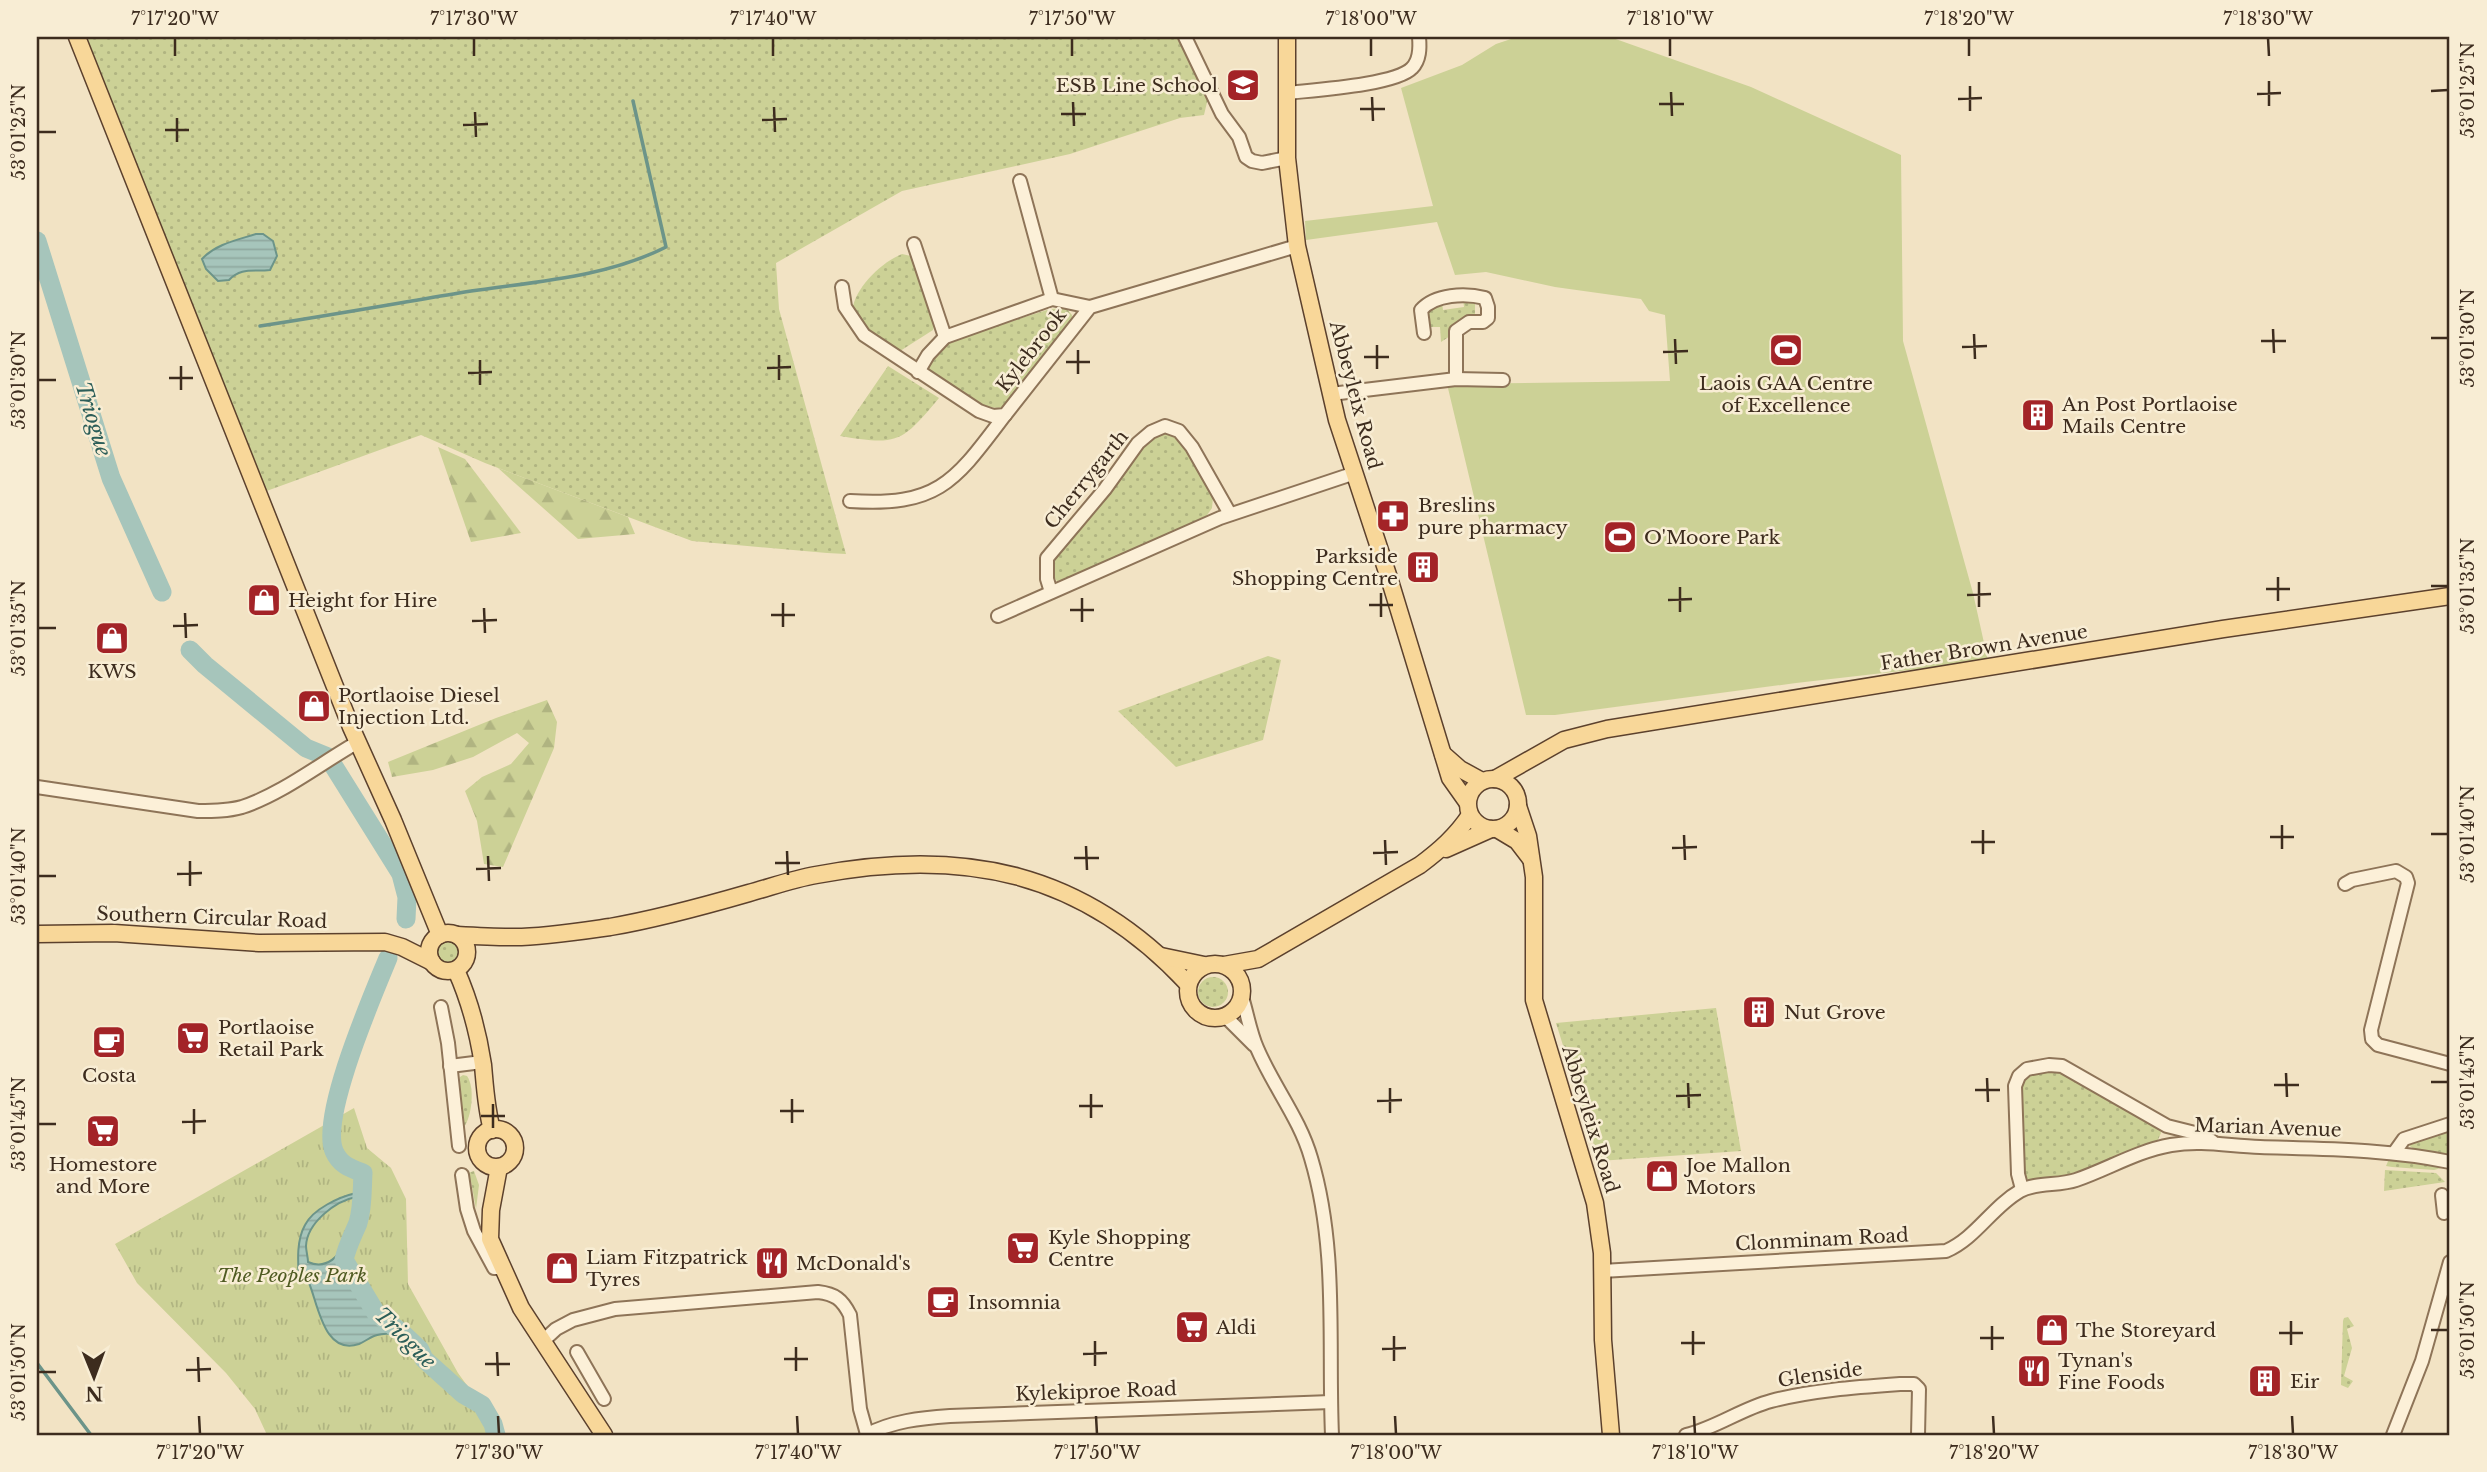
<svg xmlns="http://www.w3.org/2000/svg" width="2487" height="1472" font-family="'Libre Baskerville',serif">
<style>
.grass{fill:url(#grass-dots)}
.forest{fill:url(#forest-firs)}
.park{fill:url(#park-tufts)}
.pitch{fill:#ccd196}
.water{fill:url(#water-rules);stroke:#6c9489;stroke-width:2;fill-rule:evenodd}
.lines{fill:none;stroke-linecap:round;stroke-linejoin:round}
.stream{stroke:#6c9489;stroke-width:3.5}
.river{stroke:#a6c5bb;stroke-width:19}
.minor-casing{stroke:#8e7458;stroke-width:16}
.major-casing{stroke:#5c412d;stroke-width:19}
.minor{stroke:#fcf0d8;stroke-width:12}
.major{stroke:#f8d799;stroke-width:16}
.ticks{fill:none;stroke:#3d2c1e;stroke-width:2.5}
.labels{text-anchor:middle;stroke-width:5;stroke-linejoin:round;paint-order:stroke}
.poi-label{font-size:19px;fill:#3d2c1e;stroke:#f8edd4;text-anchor:start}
.street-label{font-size:19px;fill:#3d2c1e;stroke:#f8edd4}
.park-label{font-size:19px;font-style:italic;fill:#4f5b22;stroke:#f8edd4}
.water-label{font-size:21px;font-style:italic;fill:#2c5e59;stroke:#f8edd4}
.neatline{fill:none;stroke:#3d2c1e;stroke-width:2.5}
.ticks-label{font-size:18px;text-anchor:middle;fill:#3d2c1e}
</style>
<defs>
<pattern id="grass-dots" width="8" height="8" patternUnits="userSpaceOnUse" patternTransform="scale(1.75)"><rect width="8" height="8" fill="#ccd196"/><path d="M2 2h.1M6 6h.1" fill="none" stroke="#b0b481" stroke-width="1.8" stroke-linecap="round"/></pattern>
<pattern id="forest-firs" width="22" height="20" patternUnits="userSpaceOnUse" patternTransform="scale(1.75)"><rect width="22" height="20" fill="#ccd196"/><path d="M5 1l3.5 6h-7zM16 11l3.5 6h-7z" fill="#b0b481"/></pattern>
<pattern id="park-tufts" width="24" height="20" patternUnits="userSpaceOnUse" patternTransform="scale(1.75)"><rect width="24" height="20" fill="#ccd196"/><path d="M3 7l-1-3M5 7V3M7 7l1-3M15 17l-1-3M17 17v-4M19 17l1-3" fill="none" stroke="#b0b481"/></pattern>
<pattern id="water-rules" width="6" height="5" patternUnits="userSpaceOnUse" patternTransform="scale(1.75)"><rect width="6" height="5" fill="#a6c5bb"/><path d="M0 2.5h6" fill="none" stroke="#90a9a0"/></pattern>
</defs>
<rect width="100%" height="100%" fill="#f2e3c4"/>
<g class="grass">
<polygon points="84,37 1179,37 1208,98 1204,115 1180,118 1070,154 902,191 776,263 779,309 846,554 827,553 692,541 485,463 421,435 261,493"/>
<path d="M902 254 911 256 916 267 934 326 933 330 897 353 868 333 853 306C858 285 882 262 902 254Z"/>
<polygon points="1463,299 1475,301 1475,318 1457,321 1452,327 1450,336 1441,342 1440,327 1431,327 1427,312 1442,303 1443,310 1464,307"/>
<path d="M1066 308 1072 315V321L1004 407C978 413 948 386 927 373 933 357 941 346 956 339L1050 309Z"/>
<path d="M888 366 939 398C902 442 899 446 840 436Z"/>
<path d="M1168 432 1177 436 1182 442 1213 497 1212 508 1205 518 1065 580 1057 581C1049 572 1053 563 1059 554L1151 437Z"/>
<polygon points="1268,656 1281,660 1263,740 1176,767 1118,711"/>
<circle cx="447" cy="953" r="12"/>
<circle cx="1213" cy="992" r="15"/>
<polygon points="1716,1008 1741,1151 1599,1161 1556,1023"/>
<path d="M2050 1070 2063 1072 2159 1127 2161 1133 2156 1144 2064 1178 2029 1181 2024 1174C2022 1155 2012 1085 2028 1075 2034 1072 2044 1071 2050 1070Z"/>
<path d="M463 1075 467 1076C475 1087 472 1116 464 1127L459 1089 460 1077Z"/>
<polygon points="2450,1128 2450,1156 2414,1149 2407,1144"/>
<polygon points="2389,1159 2445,1167 2434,1170 2392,1167 2386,1166"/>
<polygon points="2385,1170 2436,1173 2445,1182 2384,1191"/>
<polygon points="474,1171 479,1185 476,1209 471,1181 466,1181 465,1174"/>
<polygon points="2348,1317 2354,1326 2347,1329 2352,1348 2344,1376 2353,1381 2348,1388 2341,1385 2343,1321 2344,1318"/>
</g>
<g class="forest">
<polygon points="438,447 465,459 521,533 471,542"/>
<polygon points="498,468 628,517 635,534 578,539"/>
<polygon points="547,700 557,722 554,748 503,867 484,864 477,821 465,791 482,777 511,764 529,743 517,733 473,757 433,770 392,777 388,762 496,718"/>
</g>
<polygon class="park" points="354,1108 367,1148 391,1168 406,1199 408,1284 458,1373 474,1395 485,1403 497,1423 500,1435 267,1435 255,1409 226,1373 137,1283 115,1244"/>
<polygon class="pitch" points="1517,37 1610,37 1751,87 1901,155 1903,341 1973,593 1988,661 1796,683 1555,715 1526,715 1447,384 1670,381 1665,315 1649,311 1641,299 1555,287 1486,272 1455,275 1437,222 1306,240 1305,221 1433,206 1401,88 1462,65 1496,44"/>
<g class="water">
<path d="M256 234H263L273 241 277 256 270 270C254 272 241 267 229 280L218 281 206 269 202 259C216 244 237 240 256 234Z"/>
<path d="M356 1193 363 1197 358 1221 348 1242 344 1260 376 1313 402 1333C393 1334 382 1333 374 1336 369 1338 364 1342 359 1344 324 1356 318 1304 309 1283L299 1280C298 1263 296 1241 305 1225 313 1209 339 1197 356 1193ZM356 1197 360 1201C356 1224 340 1276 308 1262 308 1257 306 1251 306 1246 307 1223 335 1201 356 1197Z"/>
</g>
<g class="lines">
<g class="stream">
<path d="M260 326C326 316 393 304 459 293 527 282 603 279 666 247L633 101"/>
<polyline points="37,1363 91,1435"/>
</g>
<g class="river">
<polyline points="37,241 111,478 162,592"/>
<polyline points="190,650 205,665 306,748 328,757 401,874 407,897 406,919"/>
<path d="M388 958C373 995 320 1116 334 1151 340 1165 350 1168 363 1173 362 1189 363 1207 358 1223 353 1235 347 1246 344 1260L376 1313 402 1333 420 1350 424 1359 463 1394 482 1405 493 1424 496 1435"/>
</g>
<g class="minor-casing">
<g id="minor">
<polyline points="1185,37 1222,114 1239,137 1246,157 1252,161 1262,163 1287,158"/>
<path d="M1287 93C1313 90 1396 85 1412 68 1420 60 1420 48 1419 37"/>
<polyline points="1020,181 1052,299"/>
<polyline points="914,244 945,337"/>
<polyline points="842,287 845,307 864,335 979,411 993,416 1005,415 1090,307 1297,246"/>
<path d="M1424 333 1421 310C1435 294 1465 293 1485 298L1488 307V318L1483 322H1469L1456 331V379"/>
<polyline points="918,372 928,355 945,337 1052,299 1090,307"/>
<polyline points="1331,394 1456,379 1503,380"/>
<path d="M850 501C939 507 955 481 1005 415"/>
<polyline points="1051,592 1047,579 1047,558 1105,489 1138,443 1151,432 1165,426 1179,431 1192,447 1230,514"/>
<polyline points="998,616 1220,518 1355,473"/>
<path d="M37 787 198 811C213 811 228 811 242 807 282 794 321 763 358 742"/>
<polyline points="2345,884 2352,880 2396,871 2406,877 2408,883 2406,891 2371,1030 2372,1039 2378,1045 2450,1064"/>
<path d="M1242 997C1247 1013 1250 1032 1257 1048 1273 1086 1300 1119 1311 1158 1338 1248 1328 1343 1332 1435"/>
<polyline points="441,1007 448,1043 459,1146"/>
<polyline points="1225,1016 1254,1045"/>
<polyline points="450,1066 482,1062"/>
<polyline points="2394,1153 2404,1139 2450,1124"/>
<polyline points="462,1175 467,1209 474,1231 494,1268 501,1268"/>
<polyline points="2022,1189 2018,1174 2015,1086 2019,1076 2027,1069 2049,1065 2062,1066 2167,1126 2199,1134 2212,1141"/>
<polyline points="2442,1195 2444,1213"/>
<path d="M1602 1271 1946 1251C1976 1238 1992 1207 2020 1191 2036 1182 2059 1186 2076 1180 2108 1169 2137 1151 2171 1145 2202 1140 2229 1146 2260 1147 2324 1149 2387 1149 2450 1162"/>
<path d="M543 1341 556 1329 573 1320 615 1309 818 1292C835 1294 842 1299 850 1315L860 1409 867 1434"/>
<polyline points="577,1352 604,1399"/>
<path d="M866 1435C892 1421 921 1418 950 1416L1331 1402"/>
<path d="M1686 1435C1716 1428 1741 1409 1771 1401 1813 1390 1858 1387 1900 1384H1914L1919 1389 1918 1435"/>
<polyline points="2393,1435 2422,1361 2450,1262"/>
</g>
</g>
<g class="major-casing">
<g id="major">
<polyline points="77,37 351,727 393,820 440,935"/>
<polyline points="1287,37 1287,158 1297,246 1337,420 1390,581 1450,778 1467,802"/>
<polyline points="1443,754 1460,769 1482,781"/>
<circle cx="1493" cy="804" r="25"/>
<polyline points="1495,779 1564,740 1607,729 2223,629 2450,596"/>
<polyline points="1518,806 1528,836 1534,877 1534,1000 1595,1203 1602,1253 1603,1340 1611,1435"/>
<polyline points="1497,829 1517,841 1530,858"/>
<polyline points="1446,849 1491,829"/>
<circle cx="448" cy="952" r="19"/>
<polyline points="37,934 114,933 259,943 385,942 402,947 432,962"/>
<path d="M457 935C474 936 492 937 510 937 538 938 582 931 610 927 657 919 704 906 749 893 771 887 793 879 816 875 963 847 1083 871 1188 984"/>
<polyline points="1161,956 1204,965"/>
<circle cx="1215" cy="991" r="27"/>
<path d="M1224 965 1258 959 1420 865C1440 850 1456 836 1470 815"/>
<path d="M456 970C469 999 478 1032 483 1065 485 1087 486 1108 492 1130"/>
<circle cx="496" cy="1148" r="19"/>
<polyline points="499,1167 491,1210 490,1239 521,1308 604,1435"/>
</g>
</g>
<use href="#minor" class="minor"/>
<use href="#major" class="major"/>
</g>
<path class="ticks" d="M175 38V56M474 38V56M773 38V56M1072 38V56M1371 38V56M1670 38V56M1969 38V56M2268 38 2269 56M2269 81V106M1970 86V111M2431 91 2448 90M1671 92 1672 116M2257 94 2281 93M1372 97 1373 121M1958 99 1982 98M1073 102 1074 126M1659 104H1684M774 107 775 132M1360 109H1385M475 112 476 137M1061 114H1086M177 118V142M762 120 787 119M463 125 488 124M165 130H189M38 132H56M2273 329 2274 353M1974 334 1975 359M2431 338H2448M1675 339 1676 364M2261 341H2286M1377 345V369M1962 347 1987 346M1078 350V374M1663 352 1688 351M779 355V380M1364 357H1389M480 360V385M1066 362H1090M181 366V390M767 368 791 367M468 373 492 372M169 378H193M38 380H56M2278 577V601M1979 582V607M2431 586H2448M1680 587V612M2266 589H2290M1381 593V617M1967 595 1991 594M1082 598V622M1668 600 1692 599M783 603V627M1369 605H1393M484 608 485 633M1070 610H1094M185 613 186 638M771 615H795M472 621 497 620M173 626 198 625M38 628H56M2282 825V849M1983 830V854M2431 834H2448M1684 835 1685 860M2270 837H2294M1385 840 1386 865M1971 842H1995M1086 846 1087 870M1672 848 1697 847M787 851 788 875M1373 853 1398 852M488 856 489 881M1074 858H1099M190 861V886M775 863H800M476 869 501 868M177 874 202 873M38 876H56M2286 1073 2287 1097M1987 1078 1988 1102M2431 1082H2448M1688 1083 1689 1108M2274 1085H2299M1390 1088V1113M1975 1090H2000M1091 1094V1118M1676 1096 1701 1095M792 1099V1123M1377 1101 1402 1100M493 1104V1128M1079 1106H1103M194 1109V1134M780 1111H804M481 1116H505M182 1122 206 1121M38 1124H56M2291 1321V1345M1992 1326V1350M2431 1330H2448M1693 1331V1355M2279 1333H2303M1394 1336V1361M1980 1338H2004M1095 1341V1366M1681 1343H1705M796 1347V1371M1382 1349 1406 1348M497 1352 498 1376M1083 1354 1107 1353M198 1357 199 1382M784 1359H808M485 1364H510M186 1370 211 1369M38 1372H56M199 1416 200 1434M498 1416 499 1434M797 1416 798 1434M1096 1416 1097 1434M1395 1416 1396 1434M1694 1416 1695 1434M1993 1416 1994 1434M2292 1416 2293 1434"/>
<defs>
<g id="university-square" transform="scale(1.75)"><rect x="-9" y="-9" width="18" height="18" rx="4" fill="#a32327" stroke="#f8edd4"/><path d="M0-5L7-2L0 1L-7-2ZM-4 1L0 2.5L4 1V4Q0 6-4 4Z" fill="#fff"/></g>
<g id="stadium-square" transform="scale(1.75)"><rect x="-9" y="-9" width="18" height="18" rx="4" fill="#a32327" stroke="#f8edd4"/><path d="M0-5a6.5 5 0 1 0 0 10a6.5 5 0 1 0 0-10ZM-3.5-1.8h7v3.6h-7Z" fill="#fff"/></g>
<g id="building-square" transform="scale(1.75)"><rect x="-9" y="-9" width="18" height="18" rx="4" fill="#a32327" stroke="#f8edd4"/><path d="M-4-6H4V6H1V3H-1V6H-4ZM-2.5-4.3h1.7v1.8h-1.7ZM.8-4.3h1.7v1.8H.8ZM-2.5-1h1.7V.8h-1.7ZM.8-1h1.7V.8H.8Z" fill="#fff"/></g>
<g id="pharmacy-square" transform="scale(1.75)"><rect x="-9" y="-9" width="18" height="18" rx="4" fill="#a32327" stroke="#f8edd4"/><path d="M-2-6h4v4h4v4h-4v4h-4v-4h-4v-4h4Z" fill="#fff"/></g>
<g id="shop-square" transform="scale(1.75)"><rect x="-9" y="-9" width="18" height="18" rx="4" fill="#a32327" stroke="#f8edd4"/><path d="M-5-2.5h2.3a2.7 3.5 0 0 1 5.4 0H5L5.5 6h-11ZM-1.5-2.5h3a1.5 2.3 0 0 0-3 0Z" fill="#fff"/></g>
<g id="supermarket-square" transform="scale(1.75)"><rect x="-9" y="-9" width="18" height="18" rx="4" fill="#a32327" stroke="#f8edd4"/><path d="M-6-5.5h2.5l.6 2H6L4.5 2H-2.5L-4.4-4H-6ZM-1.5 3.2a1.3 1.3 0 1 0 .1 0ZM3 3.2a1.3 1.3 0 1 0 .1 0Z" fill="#fff"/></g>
<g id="cafe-square" transform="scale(1.75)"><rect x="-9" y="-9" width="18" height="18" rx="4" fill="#a32327" stroke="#f8edd4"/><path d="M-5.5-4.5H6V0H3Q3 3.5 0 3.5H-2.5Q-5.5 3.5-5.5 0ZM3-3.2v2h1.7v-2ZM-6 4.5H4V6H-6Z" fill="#fff"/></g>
<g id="restaurant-square" transform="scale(1.75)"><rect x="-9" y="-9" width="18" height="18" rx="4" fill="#a32327" stroke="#f8edd4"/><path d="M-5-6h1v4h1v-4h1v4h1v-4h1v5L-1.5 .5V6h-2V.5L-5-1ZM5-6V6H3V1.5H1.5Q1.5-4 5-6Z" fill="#fff"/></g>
</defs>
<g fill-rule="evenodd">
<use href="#university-square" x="1243" y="85"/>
<use href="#stadium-square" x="1786" y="350"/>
<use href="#building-square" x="2038" y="415"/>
<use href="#pharmacy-square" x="1393" y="516"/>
<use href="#stadium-square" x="1620" y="537"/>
<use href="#building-square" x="1423" y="567"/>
<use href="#shop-square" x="264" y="600"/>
<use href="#shop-square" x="112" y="638"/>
<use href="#shop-square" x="314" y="706"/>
<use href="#building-square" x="1759" y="1012"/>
<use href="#supermarket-square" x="193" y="1038"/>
<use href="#cafe-square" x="109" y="1042"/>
<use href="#supermarket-square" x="103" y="1131"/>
<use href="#shop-square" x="1662" y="1176"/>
<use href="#supermarket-square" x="1023" y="1248"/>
<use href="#restaurant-square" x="772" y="1263"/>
<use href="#shop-square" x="562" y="1268"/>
<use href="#cafe-square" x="943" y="1302"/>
<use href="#supermarket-square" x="1192" y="1327"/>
<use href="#shop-square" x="2052" y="1330"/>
<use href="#restaurant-square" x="2034" y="1371"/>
<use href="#building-square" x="2265" y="1381"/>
</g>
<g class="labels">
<g class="poi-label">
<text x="1218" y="92" text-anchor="end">ESB Line School</text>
<text x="1786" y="390" text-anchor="middle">Laois GAA Centre<tspan x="1786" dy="22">of Excellence</tspan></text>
<text x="2062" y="411">An Post Portlaoise<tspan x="2062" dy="22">Mails Centre</tspan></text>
<text x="1418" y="512">Breslins<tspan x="1418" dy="22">pure pharmacy</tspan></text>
<text x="1644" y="544">O'Moore Park</text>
<text x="1398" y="563" text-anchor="end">Parkside<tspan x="1398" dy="22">Shopping Centre</tspan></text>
<text x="288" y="607">Height for Hire</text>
<text x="112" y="678" text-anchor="middle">KWS</text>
<text x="338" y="702">Portlaoise Diesel<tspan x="338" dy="22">Injection Ltd.</tspan></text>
<text x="1784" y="1019">Nut Grove</text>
<text x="218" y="1034">Portlaoise<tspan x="218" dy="22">Retail Park</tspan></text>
<text x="109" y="1082" text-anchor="middle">Costa</text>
<text x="103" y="1171" text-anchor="middle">Homestore<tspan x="103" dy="22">and More</tspan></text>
<text x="1686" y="1172">Joe Mallon<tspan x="1686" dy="22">Motors</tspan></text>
<text x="1048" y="1244">Kyle Shopping<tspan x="1048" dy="22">Centre</tspan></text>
<text x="586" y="1264">Liam Fitzpatrick<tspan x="586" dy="22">Tyres</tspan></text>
<text x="796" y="1270">McDonald's</text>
<text x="968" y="1309">Insomnia</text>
<text x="1216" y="1334">Aldi</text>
<text x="2076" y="1337">The Storeyard</text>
<text x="2058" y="1367">Tynan's<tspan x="2058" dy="22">Fine Foods</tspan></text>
<text x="2290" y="1388">Eir</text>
</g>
<g class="street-label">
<text transform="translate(1031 350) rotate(-52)" y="7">Kylebrook</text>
<text transform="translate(1356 395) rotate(75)" y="7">Abbeyleix Road</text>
<text transform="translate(1086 479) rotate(-51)" y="7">Cherrygarth</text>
<text transform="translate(1984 647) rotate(-9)" y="7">Father Brown Avenue</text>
<text transform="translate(212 917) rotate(2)" y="7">Southern Circular Road</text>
<text transform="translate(1591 1119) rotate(73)" y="7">Abbeyleix Road</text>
<text transform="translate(2268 1127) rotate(2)" y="7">Marian Avenue</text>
<text transform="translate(1822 1239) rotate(-3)" y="7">Clonminam Road</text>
<text transform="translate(1820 1374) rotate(-8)" y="7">Glenside</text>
<text transform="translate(1096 1391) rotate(-2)" y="7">Kylekiproe Road</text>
</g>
<g class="park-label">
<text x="292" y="1282">The Peoples Park</text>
</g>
<g class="water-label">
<text transform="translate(93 419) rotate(73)" y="7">Triogue</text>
<text transform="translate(405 1338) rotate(45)" y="7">Triogue</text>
</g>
</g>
<rect width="2487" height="1472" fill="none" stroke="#f8edd4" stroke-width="77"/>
<g transform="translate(94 1377) rotate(179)" stroke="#f8edd4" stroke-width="5" paint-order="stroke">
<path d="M0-5L12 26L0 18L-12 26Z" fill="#3d2c1e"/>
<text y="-10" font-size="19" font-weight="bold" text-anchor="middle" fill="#3d2c1e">N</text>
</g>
<rect x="38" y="38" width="2410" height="1396" class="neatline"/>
<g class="ticks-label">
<text x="175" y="25">7°17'20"W</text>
<text x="474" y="25">7°17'30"W</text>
<text x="773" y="25">7°17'40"W</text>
<text x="1072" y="25">7°17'50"W</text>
<text x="1371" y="25">7°18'00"W</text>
<text x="1670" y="25">7°18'10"W</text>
<text x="1969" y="25">7°18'20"W</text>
<text x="2268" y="25">7°18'30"W</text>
<text transform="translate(2468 90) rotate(-90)" y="6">53°01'25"N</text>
<text transform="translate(19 132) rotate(-90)" y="6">53°01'25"N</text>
<text transform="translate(2468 338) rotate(-90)" y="6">53°01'30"N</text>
<text transform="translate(19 380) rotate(-90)" y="6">53°01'30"N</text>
<text transform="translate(2468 586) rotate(-90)" y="6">53°01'35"N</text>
<text transform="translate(19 628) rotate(-90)" y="6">53°01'35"N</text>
<text transform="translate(2468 834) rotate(-90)" y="6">53°01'40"N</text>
<text transform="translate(19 876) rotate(-90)" y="6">53°01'40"N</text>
<text transform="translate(2468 1082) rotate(-90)" y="6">53°01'45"N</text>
<text transform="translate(19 1124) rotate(-90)" y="6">53°01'45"N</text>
<text transform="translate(2468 1330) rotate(-90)" y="6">53°01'50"N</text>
<text transform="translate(19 1372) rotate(-90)" y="6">53°01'50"N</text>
<text x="200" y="1459">7°17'20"W</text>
<text x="499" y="1459">7°17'30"W</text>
<text x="798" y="1459">7°17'40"W</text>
<text x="1097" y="1459">7°17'50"W</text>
<text x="1396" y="1459">7°18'00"W</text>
<text x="1695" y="1459">7°18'10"W</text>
<text x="1994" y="1459">7°18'20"W</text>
<text x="2293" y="1459">7°18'30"W</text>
</g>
</svg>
